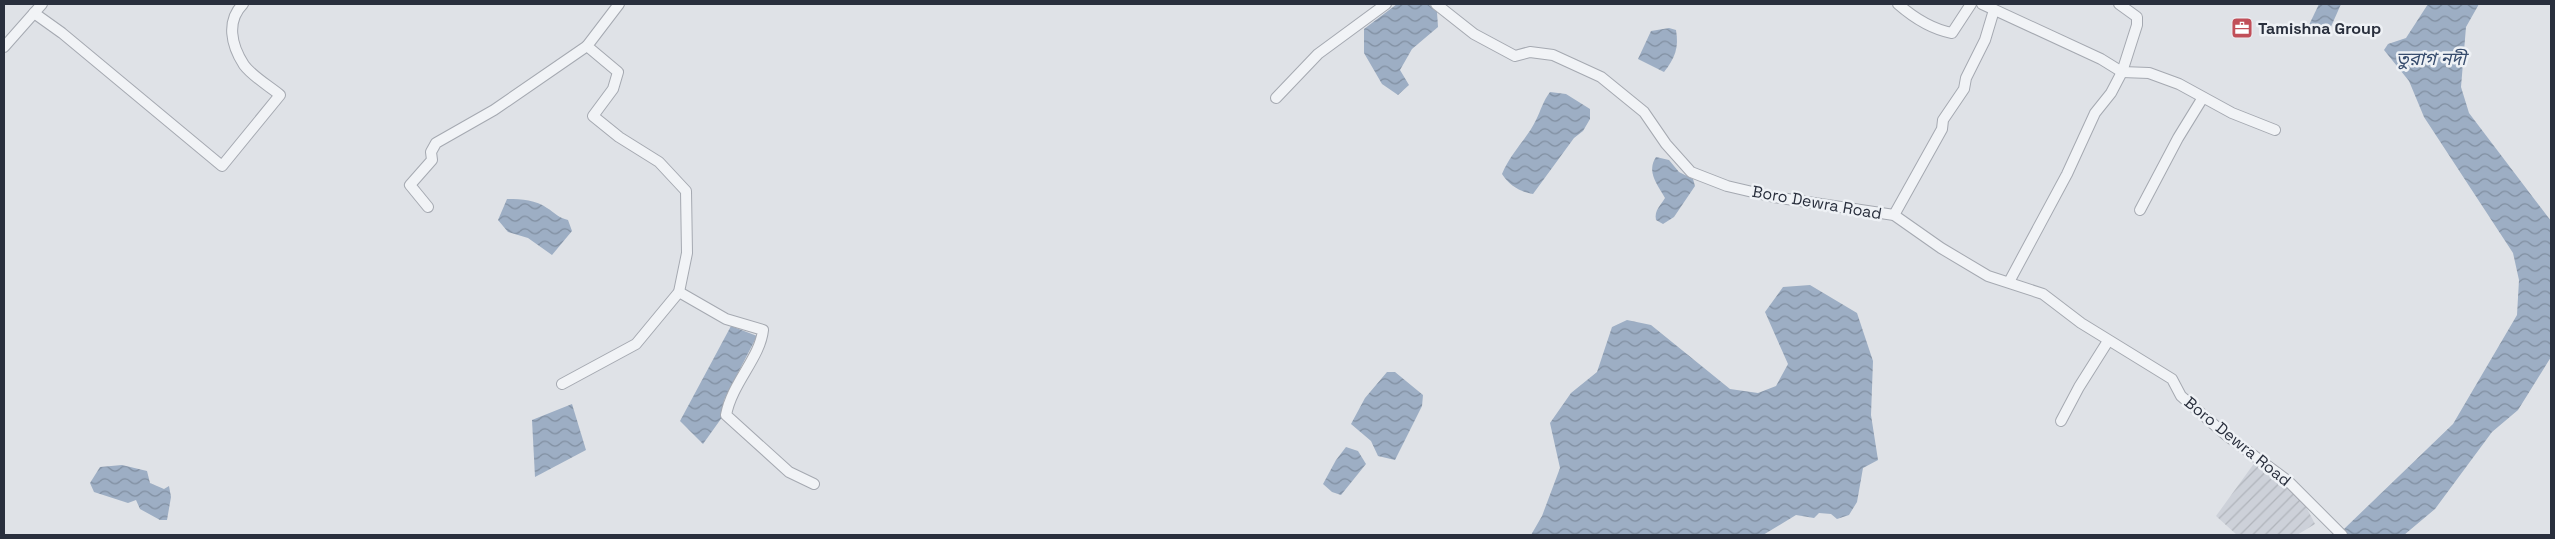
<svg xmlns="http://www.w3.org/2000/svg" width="2555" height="539" font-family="'Space Grotesk','Noto Sans Bengali',sans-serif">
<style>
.industrial{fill:url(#industrial-furrows)}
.water{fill:url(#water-waves)}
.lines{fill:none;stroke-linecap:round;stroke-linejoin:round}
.minor-casing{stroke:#a5a9b1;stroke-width:12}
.minor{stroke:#f1f3f6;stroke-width:10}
.labels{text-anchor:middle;stroke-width:5;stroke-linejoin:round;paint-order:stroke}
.poi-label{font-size:16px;font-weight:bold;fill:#292f3d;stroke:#eef1f5;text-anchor:start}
.street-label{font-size:16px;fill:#292f3d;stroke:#eef1f5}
.water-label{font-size:18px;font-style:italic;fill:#374c6d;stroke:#eef1f5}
</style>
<defs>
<pattern id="industrial-furrows" width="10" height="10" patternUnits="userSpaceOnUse" patternTransform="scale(1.25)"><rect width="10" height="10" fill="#cdd1d9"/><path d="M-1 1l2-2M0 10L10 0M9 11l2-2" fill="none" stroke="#b0b4bb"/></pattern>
<pattern id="water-waves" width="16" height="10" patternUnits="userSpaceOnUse" patternTransform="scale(1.25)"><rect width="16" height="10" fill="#9daec4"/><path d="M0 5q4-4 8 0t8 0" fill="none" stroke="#808ea0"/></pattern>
</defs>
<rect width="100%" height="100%" fill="#dfe2e7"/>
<polygon class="industrial" points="2258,458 2301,497 2315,524 2297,535 2237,535 2216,516"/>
<g class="water">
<polygon points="1397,4 1428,4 1437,12 1438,27 1412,49 1400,70 1409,85 1398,95 1382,84 1364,53 1364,29"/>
<polygon points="2319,4 2341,4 2330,29 2325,31 2309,25"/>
<polygon points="2428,4 2479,4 2466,27 2461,87 2469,113 2551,221 2551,357 2518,410 2492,432 2435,509 2404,535 2329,535 2344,529 2453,424 2517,315 2519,280 2513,253 2424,117 2409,81 2384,50 2388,44 2406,38"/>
<path d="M1669 28 1676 30C1679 48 1675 58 1664 72L1638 59 1651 31Z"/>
<path d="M1550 92 1566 94 1590 109V119L1583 131 1574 138 1533 194C1520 192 1509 185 1502 174 1511 152 1527 139 1536 120 1541 110 1543 101 1550 92Z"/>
<path d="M1656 157 1669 160 1679 172 1693 179 1695 186 1674 217 1663 224 1656 220C1654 210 1661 205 1665 198 1658 185 1646 172 1656 157Z"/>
<path d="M507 199C521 199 536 200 547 208 555 213 559 218 568 220L572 231 552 255 528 238 508 232 498 220Z"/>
<polygon points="1810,285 1857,313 1873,361 1871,415 1878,460 1863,468 1857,502 1849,515 1837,519 1831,514 1819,513 1814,518 1796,515 1763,535 1531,535 1542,516 1560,468 1550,423 1571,393 1597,372 1612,327 1627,320 1651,325 1730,389 1758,393 1776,386 1788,364 1765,312 1783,287"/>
<polygon points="731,326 757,336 724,400 723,416 703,444 680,421"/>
<polygon points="1387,372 1395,372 1423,395 1422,406 1395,460 1378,456 1371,441 1351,424 1365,398"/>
<polygon points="572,404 586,450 535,477 532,420"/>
<polygon points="1346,447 1358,451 1366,464 1341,495 1332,492 1323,484 1336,460"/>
<polygon points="122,465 147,471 150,483 164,489 169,486 171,497 167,520 160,520 140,509 136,500 128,503 94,492 90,483 100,467"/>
</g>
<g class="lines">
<g class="minor-casing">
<g id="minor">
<polyline points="1436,4 1474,34 1515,56 1530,52 1553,55 1601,77 1644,112 1666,144 1691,172 1727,186 1774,197 1894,215 1941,248 1988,276 2043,294 2081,323 2172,379 2181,396 2226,435 2288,481 2342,535"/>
<path d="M1898 4C1914 18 1931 29 1952 33L1971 4"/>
<polyline points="1982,4 2101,59 2122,72 2149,73 2179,84 2232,113 2275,130"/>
<path d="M34 13 62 33 222 166 280 95C269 86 252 76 244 65 231 45 226 21 243 4"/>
<polyline points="4,47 42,4"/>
<polyline points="1276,98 1318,54 1386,4"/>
<polyline points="428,207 410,185 432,160 431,152 436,143 494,110 587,46"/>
<polyline points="2140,210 2178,138 2202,99"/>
<polyline points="1894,215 1942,129 1943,120 1964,89 1966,78 1985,40 1994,10"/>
<polyline points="2009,282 2067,174 2095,113 2111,93 2122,72 2137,25 2137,17 2119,4"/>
<path d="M679 292 726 319 763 330C760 358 732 383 726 415L789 472 814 484"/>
<polyline points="562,384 636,344 679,292 687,253 686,191 659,162 619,137 593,116 613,89 618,72 587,46 619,4"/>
<polyline points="2061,421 2079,387 2108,341"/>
</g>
</g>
<use href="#minor" class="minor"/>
</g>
<defs>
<g id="office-square" transform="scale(1.125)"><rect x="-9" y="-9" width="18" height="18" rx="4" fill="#c14f59" stroke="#eef1f5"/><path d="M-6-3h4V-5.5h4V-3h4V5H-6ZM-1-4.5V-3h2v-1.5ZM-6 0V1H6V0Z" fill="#fff"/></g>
</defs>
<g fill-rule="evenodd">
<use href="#office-square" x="2242" y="28"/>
</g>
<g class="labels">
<g class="poi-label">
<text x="2258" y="34">Tamishna Group</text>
</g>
<g class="street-label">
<text transform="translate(1817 202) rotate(10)" y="6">Boro Dewra Road</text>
<text transform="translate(2238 441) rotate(39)" y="6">Boro Dewra Road</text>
</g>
<g class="water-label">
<text x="2431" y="65">তুরাগ নদী</text>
</g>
</g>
<rect width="2555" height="539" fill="none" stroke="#292f3d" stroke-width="10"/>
</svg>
